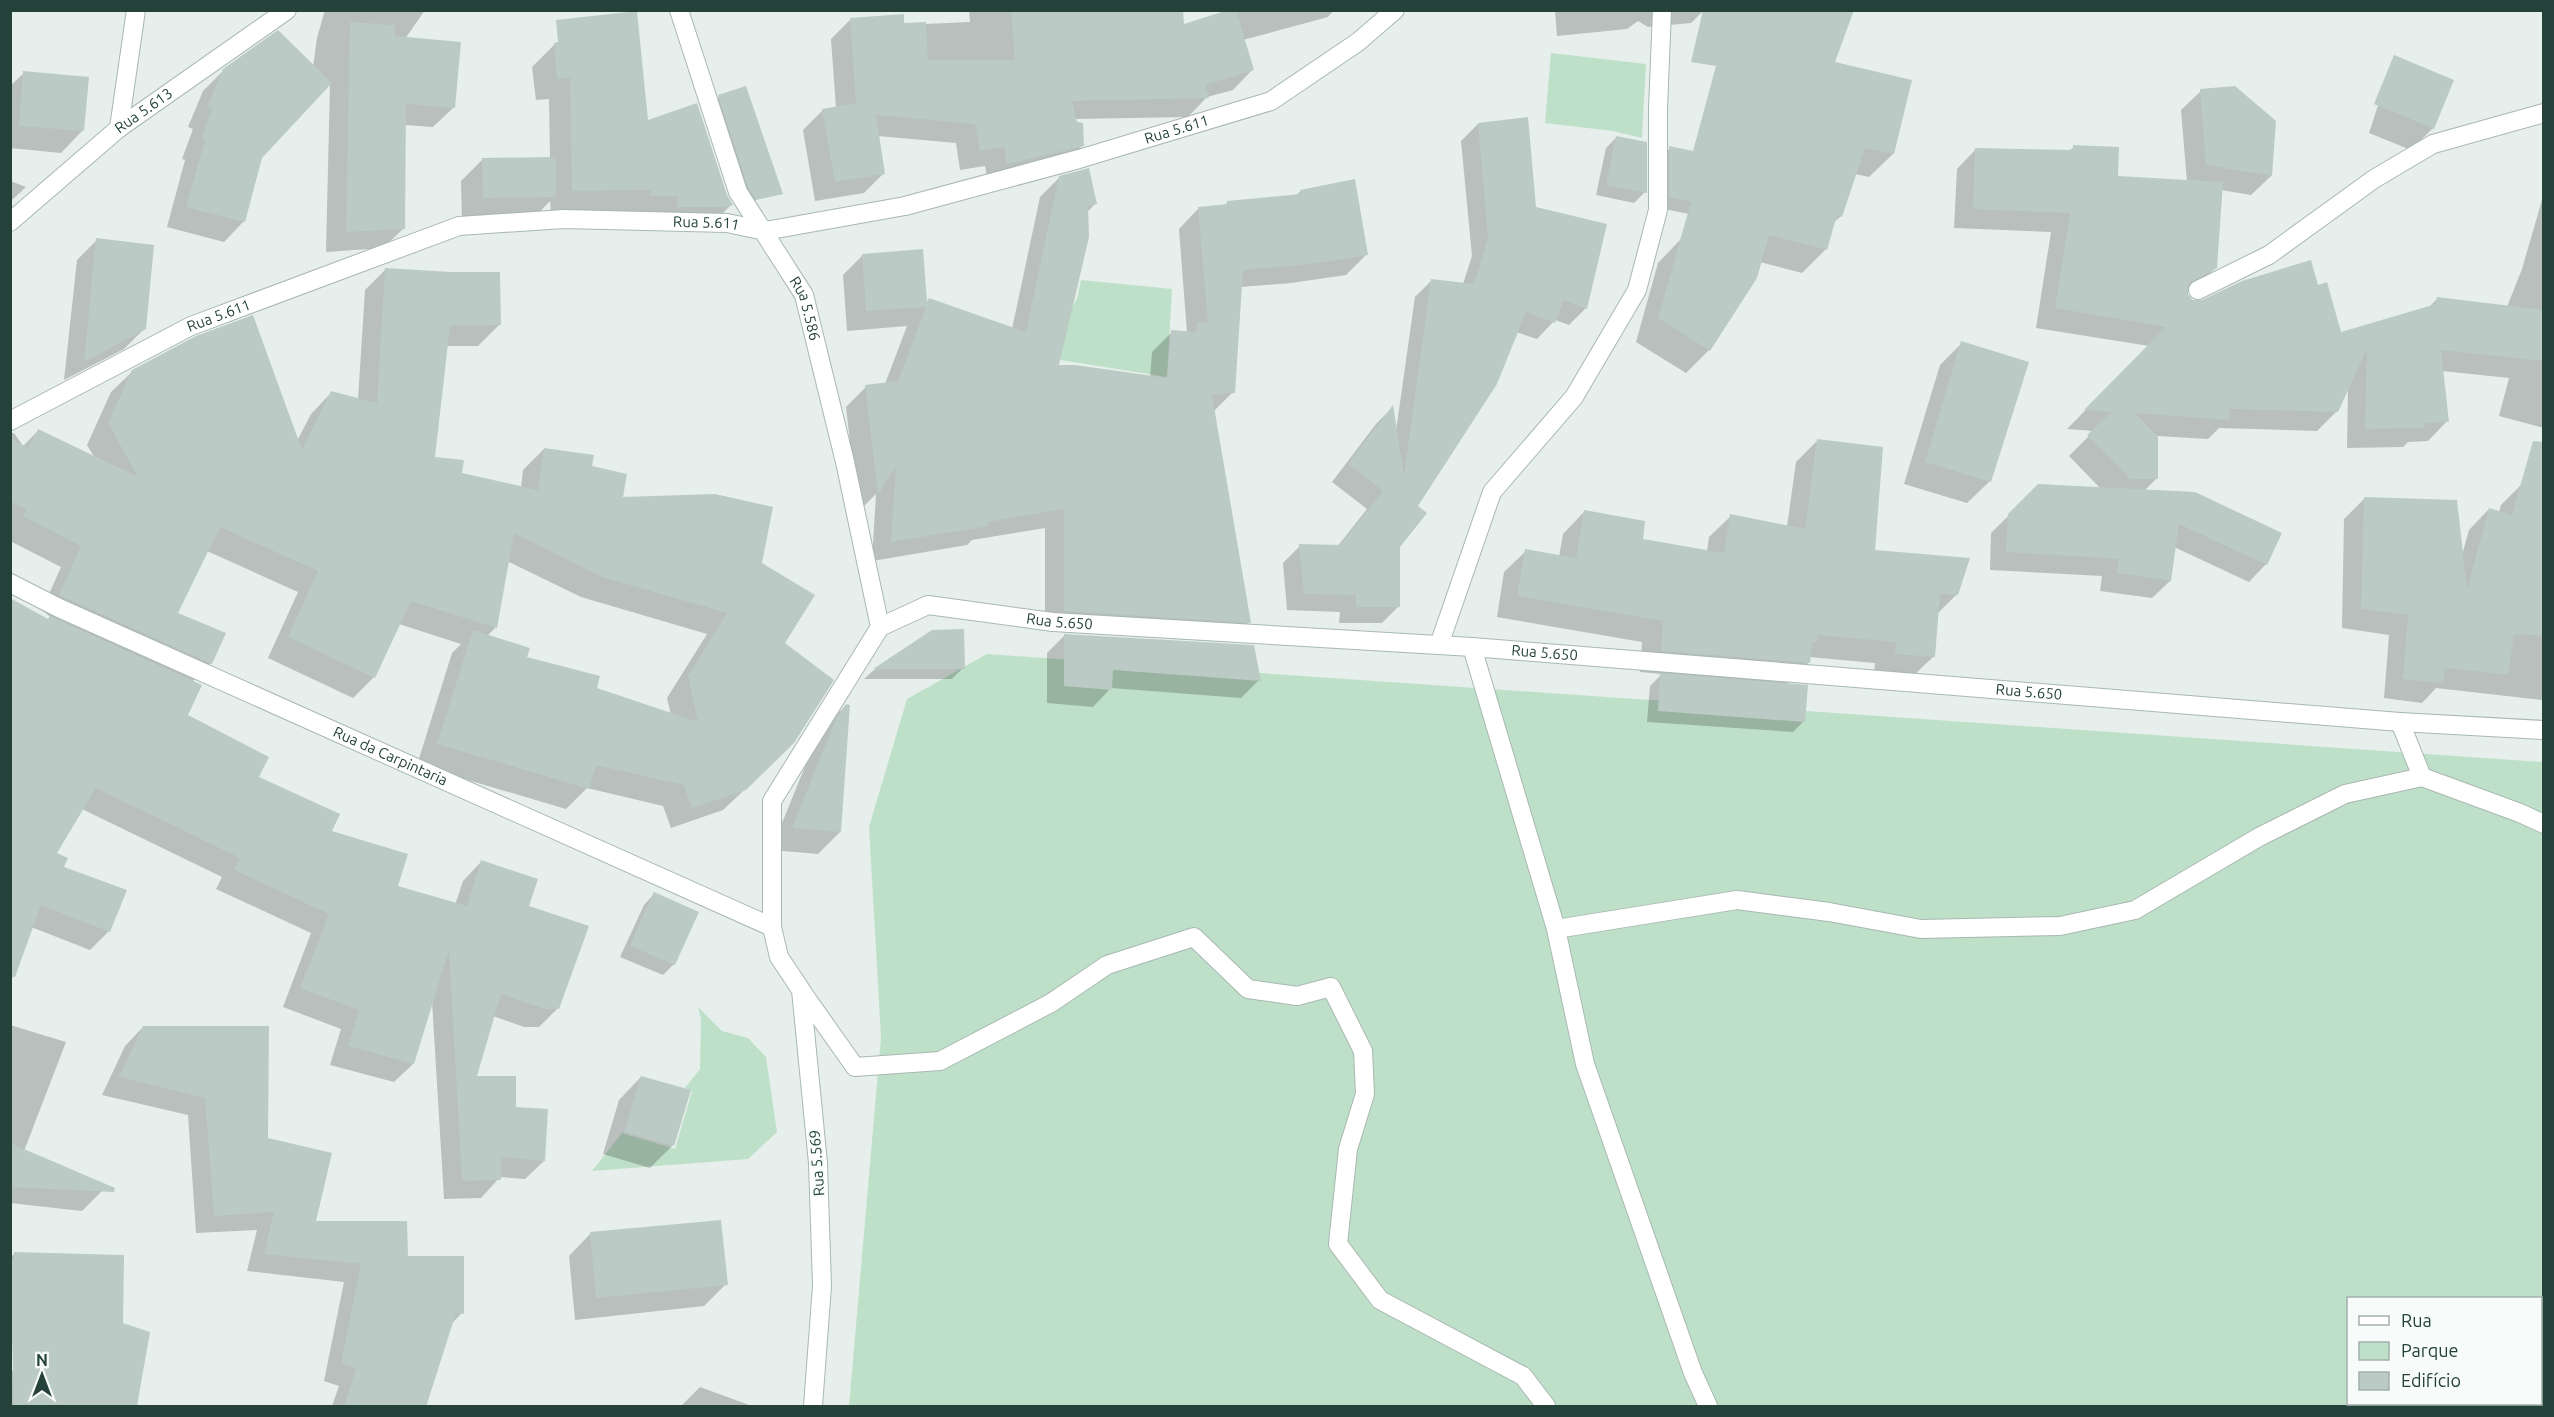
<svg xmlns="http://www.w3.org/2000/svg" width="2554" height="1417" font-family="Ubuntu,sans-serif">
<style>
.green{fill:#bfe0c8;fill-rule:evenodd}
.shadow{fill:#0003;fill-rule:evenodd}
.building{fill:#bbcac4}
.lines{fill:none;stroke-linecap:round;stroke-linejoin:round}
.minor-casing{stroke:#a8b8b2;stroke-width:20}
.minor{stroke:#fff;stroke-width:18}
.labels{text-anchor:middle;stroke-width:4.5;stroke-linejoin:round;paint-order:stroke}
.street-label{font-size:15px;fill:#24423a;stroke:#f7fbf9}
</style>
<rect width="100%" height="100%" fill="#e6efeb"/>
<g class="green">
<polygon points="1551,53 1646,64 1642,138 1613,131 1545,123"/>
<polygon points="1081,280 1172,289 1167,377 1042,357 1077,299"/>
<path d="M987 654 2543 762V1406H849L881 1037 869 827 907 699ZM2348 1298H2540V1404H2348Z"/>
<polygon points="698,1007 722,1031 748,1038 766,1057 777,1132 748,1159 592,1171 622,1133 675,1149 692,1091 685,1088 700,1069 701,1019"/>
</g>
<g class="shadow">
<polygon points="325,10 425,10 405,39 454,107 433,127 405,125 404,228 383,248 326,252 330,83 261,157 244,221 224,242 167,227 185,160 182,159 193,129 188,127 203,91 224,70 313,67 317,38"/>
<polygon points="969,10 1181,10 1182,26 1233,10 1334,10 1328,17 1243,40 1252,70 1233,90 1207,97 1188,117 1075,119 1083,145 1063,165 988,182 985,166 960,170 956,143 878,136 884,173 864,193 815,201 803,130 823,110 836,108 831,39 850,20 903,25 970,22"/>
<polygon points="1555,10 1704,10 1691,23 1648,27 1638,21 1627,29 1557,36"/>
<polygon points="554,45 646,122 726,196 731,205 710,226 629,218 629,211 551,212 550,201 533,219 462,220 461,181 483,159 550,158 549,99 536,100 532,67"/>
<polygon points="1833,63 1893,154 1869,177 1855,174 1841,216 1833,223 1826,249 1802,273 1760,262 1709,350 1686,373 1636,342 1658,263 1681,239 1694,215 1659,208 1659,159 1670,148 1708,177"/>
<polygon points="24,73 83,130 61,153 10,148 10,86"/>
<polygon points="2385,84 2433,128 2411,150 2369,133"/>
<polygon points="2201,91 2271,176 2251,195 2221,190 2216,267 2196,287 2187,292 2187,296 2196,303 2317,287 2340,334 2428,308 2437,299 2507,307 2522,269 2544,193 2544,428 2499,416 2509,378 2442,371 2447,421 2428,441 2408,442 2403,447 2347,448 2348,387 2337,411 2317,431 2219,428 2208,439 2157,436 2156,479 2144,491 2266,564 2249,582 2174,547 2170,581 2152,598 2100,591 2102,576 1990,570 1991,533 2039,486 2101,489 2069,456 2094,431 2067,429 2149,346 2036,328 2051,232 1954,228 1957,169 1976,149 2069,151 2074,147 2117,177 2187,182 2181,110"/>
<polygon points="719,97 757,199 746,210 708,108"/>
<polygon points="1478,124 1534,208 1586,308 1569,325 1555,320 1537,339 1516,332 1416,506 1399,547 1399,606 1382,623 1339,623 1340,612 1287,610 1283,563 1300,546 1337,547 1367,509 1332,482 1376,424 1392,408 1396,431 1415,297 1432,280 1463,284 1472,256 1461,141"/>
<polygon points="1617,137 1645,192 1634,203 1596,195 1606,148"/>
<polygon points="1060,177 1096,203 1086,213 1057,367 1150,377 1152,352 1172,332 1187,333 1179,229 1198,209 1224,206 1228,202 1295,196 1301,191 1366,255 1346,275 1291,283 1240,287 1233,392 1213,412 1249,622 1229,642 1045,631 1045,528 972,540 967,545 872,561 876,494 858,512 846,407 866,387 885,384 907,326 847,331 843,275 863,255 926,303 930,299 1012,329 1040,197"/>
<polygon points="10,181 26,187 10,202"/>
<polygon points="97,240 145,328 124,349 64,380 77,260"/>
<path d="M386 269 499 325 478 346H446L434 458 460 474 521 488 523 470 544 449 590 467 621 498 760 564 783 644 772 764 723 810 671 828 663 806 587 788 566 809 417 765 452 653 461 644 399 624 374 677 353 698 268 658 298 592 207 551 176 613 211 663 192 682 186 716 257 778 330 832 396 887 455 905 463 881 481 862 527 907 558 1008 539 1027H524L493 1016 475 1078 515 1109 544 1161 525 1179 500 1177 481 1198 444 1199 432 1001 413 1064 394 1082 330 1065 341 1029 283 1007 311 933 216 889 222 877 82 809 55 854 62 867 109 931 90 950 31 927 10 984V609L61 626 42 610 61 567 10 541V433H14L23 446 38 431 95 458 87 445 111 392 133 371 297 441 311 414 332 392 358 399 365 290ZM507 561 581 597 707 634 667 698 671 715 595 689 525 658 487 636 496 627Z"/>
<polygon points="1962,343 1990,481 1967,503 1904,484 1940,365"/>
<polygon points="1817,441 1873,552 1957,594 1937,614 1934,656 1912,677 1874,675 1875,663 1809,657 1809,662 1786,685 1804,721 1793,732 1647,722 1650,686 1662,674 1640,672 1642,642 1497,617 1504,572 1526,551 1559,557 1563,534 1584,512 1641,540 1707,551 1709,537 1731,516 1787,527 1796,462"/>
<polygon points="2521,485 2544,490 2544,698 2542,700 2436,688 2422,703 2384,698 2389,635 2342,628 2344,519 2364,499 2462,555 2469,530 2489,509 2499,512 2501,505"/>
<polygon points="933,632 963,668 952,679 864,679 874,670"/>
<polygon points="1065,635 1259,680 1241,698 1111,688 1093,707 1047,703 1047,653"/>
<polygon points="846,705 840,832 818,854 771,850 815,742 824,728"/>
<polygon points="654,894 674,964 663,975 620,957 644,905"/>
<polygon points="10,1025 66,1042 24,1151 103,1185 101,1192 82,1211 10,1203"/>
<polygon points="143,1027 266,1139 314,1223 407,1258 462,1313 452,1323 424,1406 332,1406 339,1386 324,1381 344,1282 247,1271 257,1230 196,1233 188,1115 102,1095 125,1046"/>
<polygon points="641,1077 689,1091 672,1146 650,1168 603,1154 619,1100"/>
<polygon points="591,1233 726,1284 704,1306 575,1320 569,1256"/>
<polygon points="15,1253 121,1324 148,1333 136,1406 10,1406 10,1371 30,1370 30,1342 10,1342 10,1258"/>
<polygon points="700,1387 752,1406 681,1406"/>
</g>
<g class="building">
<polygon points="1011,10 1183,10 1184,24 1228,10 1236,10 1254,70 1205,85 1209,98 1072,101 1077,122 1083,123 1084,146 1007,164 1004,147 980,151 975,124 876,115 885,174 835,182 822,109 856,103 850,18 904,14 904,23 926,22 928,60 1015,60"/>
<polygon points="1703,10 1854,10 1835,62 1912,80 1894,154 1865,148 1842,217 1837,215 1827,250 1769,235 1757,278 1710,351 1658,318 1691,202 1669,197 1669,146 1693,151 1716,66 1691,62"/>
<polygon points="637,11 648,120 697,103 727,195 733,205 724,207 677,207 677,196 651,196 650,190 572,191 570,78 557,79 554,43 558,42 556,20"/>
<polygon points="350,22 395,25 395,36 461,42 455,108 406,104 405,229 346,232"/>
<polygon points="278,30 332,83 262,158 245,222 186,207 205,140 201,139 212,109 207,107 223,69"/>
<polygon points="2394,55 2454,80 2434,129 2374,104"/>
<polygon points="23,71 89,77 84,131 19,126"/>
<polygon points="746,86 783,194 756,200 748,187 718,95"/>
<polygon points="2235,86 2276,121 2272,176 2206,165 2200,89"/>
<polygon points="1528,117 1536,207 1607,224 1587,309 1564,300 1555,323 1526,312 1497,384 1418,506 1427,513 1400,547 1400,607 1356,607 1356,595 1304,594 1299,544 1340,545 1383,491 1348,464 1393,405 1404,475 1431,279 1474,284 1488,238 1478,123"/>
<polygon points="1616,136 1647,142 1647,193 1606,185"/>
<polygon points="2073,145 2119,147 2118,176 2223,182 2217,268 2189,283 2188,294 2192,300 2202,300 2242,281 2311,260 2318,285 2327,282 2341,332 2436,304 2437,297 2544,310 2544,361 2441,350 2449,422 2424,423 2424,428 2365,429 2367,349 2338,412 2230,409 2229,420 2135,413 2158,437 2158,479 2130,479 2087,435 2111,412 2084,410 2166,327 2055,308 2070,213 1973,209 1975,148 2073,150"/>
<polygon points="556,157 556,197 483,198 482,158"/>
<polygon points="1089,168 1097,204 1088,206 1089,237 1059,365 1075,365 1167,378 1171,330 1196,332 1197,322 1208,323 1198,207 1228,204 1227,201 1301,194 1300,190 1355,179 1368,255 1312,264 1243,270 1235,393 1212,395 1251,623 1064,611 1064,509 988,522 989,526 891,542 896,466 878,495 865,385 898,381 926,307 866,311 862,254 923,249 927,302 929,298 1026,332 1059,176"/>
<polygon points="96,238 154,245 146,329 84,362"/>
<polygon points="385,268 451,272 500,272 501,325 450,326 435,457 464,460 462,473 538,490 544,448 594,455 592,466 627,474 623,497 715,494 773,507 762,563 815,595 785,643 834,680 794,743 746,790 692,808 684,785 596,765 589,789 437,744 473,630 530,648 527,657 600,676 597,688 698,722 688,676 727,613 602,577 514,533 497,628 411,601 375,678 288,637 318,571 220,527 178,613 226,633 212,664 59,595 81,546 23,516 27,510 10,501 10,438 28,448 38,429 138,477 108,423 132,370 196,336 253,315 302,450 331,391 377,403"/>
<polygon points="1961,341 2029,362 1991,482 1925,462"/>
<polygon points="1817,439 1883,447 1875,550 1970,558 1958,595 1940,594 1935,657 1895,654 1896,642 1817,635 1817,643 1812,642 1810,663 1661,651 1663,621 1517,596 1525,549 1576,558 1584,510 1645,521 1643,539 1724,553 1730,514 1805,529"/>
<polygon points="2533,441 2544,442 2544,636 2514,634 2508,675 2445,668 2443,683 2403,679 2408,615 2361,609 2364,497 2457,500 2467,589 2489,508 2512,515"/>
<polygon points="2038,484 2195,492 2282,533 2267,565 2179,524 2171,581 2117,573 2119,559 2006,552 2008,514"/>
<polygon points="10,598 48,619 50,616 202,685 188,715 269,757 259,777 340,814 332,831 408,854 398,886 467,906 481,860 538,879 529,906 589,926 559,1009 544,1009 501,994 477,1076 516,1076 516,1107 548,1109 545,1161 501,1157 501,1180 462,1181 449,950 414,1064 348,1046 359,1010 300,988 329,914 234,870 240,858 96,788 57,853 68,858 64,867 127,890 110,932 41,905 15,977 10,976"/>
<polygon points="964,629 965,669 873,669 932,630"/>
<polygon points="1064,634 1254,645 1261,681 1113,670 1112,690 1064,686"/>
<polygon points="1660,673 1808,685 1805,722 1658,711"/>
<polygon points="846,704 850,705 841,832 792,828 836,719"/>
<polygon points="654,892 699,912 675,965 630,946"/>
<polygon points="143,1026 269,1026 268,1138 332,1153 316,1221 407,1221 408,1256 464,1256 464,1314 456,1313 426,1407 344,1407 356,1368 341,1363 361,1264 264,1254 274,1212 214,1216 205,1098 119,1077"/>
<polygon points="641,1076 691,1090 674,1146 624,1132"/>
<polygon points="10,1143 115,1188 114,1192 10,1187"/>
<polygon points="721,1220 728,1285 596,1298 590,1232"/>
<polygon points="14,1252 124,1255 123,1323 150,1332 137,1406 14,1407 10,1260 14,1259"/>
</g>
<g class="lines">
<g class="minor-casing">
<g id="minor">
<path id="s1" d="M679 10 738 192 804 295 845 462 880 627"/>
<polyline points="119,128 136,10"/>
<path id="s2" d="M10 222 119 128 287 10"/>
<polyline points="2198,290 2269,255 2374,179 2433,144 2544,113"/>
<path id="s3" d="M10 421 191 326 459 226 564 219 727 223 765 231 905 206 1079 159 1271 101 1358 42 1395 10"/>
<path id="s4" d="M10 583 59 608 772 927"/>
<polyline points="1439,645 1492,492 1574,397 1637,290 1658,210 1658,109 1662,10"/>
<polyline points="1472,647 1556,929 1585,1064 1693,1373 1708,1406"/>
<polyline points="2400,722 2422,777 2520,813 2544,824"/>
<polyline points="1556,929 1737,900 1829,912 1921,929 2060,926 2135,910 2259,837 2345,794 2422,777"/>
<polyline points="802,992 855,1067 940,1061 1051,1003 1107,965 1194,937 1248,989 1297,996 1331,987 1363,1051 1365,1094 1348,1149 1338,1244 1380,1300 1523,1376 1546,1406"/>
<path id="s5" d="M813 1406 822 1286 818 1163 801 990 779 957 772 927V801L880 627 928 605 1053 622 1472 647 2400 722 2544 730"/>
</g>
</g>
<use href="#minor" class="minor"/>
</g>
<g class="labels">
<g class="street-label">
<text dy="5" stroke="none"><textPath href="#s2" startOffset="174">Rua 5.613</textPath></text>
<text dy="5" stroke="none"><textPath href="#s3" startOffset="1222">Rua 5.611</textPath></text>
<text dy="5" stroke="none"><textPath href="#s3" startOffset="738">Rua 5.611</textPath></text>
<text dy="5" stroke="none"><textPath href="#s1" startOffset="327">Rua 5.586</textPath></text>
<text dy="5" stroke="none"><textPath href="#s3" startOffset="234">Rua 5.611</textPath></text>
<text dy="5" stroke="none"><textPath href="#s5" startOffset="1004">Rua 5.650</textPath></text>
<text dy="5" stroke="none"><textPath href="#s5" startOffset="1490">Rua 5.650</textPath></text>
<text dy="5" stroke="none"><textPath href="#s5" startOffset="1976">Rua 5.650</textPath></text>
<text dy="5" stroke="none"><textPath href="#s4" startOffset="418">Rua da Carpintaria</textPath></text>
<text transform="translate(817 1163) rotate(-94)" y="5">Rua 5.569</text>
</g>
</g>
<rect width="2554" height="1417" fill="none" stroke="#24423a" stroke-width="24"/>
<rect x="2347" y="1297" width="195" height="108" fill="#f7fbf9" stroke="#a3b1ad" stroke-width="1.5"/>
<rect x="2359" y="1316" width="30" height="9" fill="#ffffff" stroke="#a3b1ad" stroke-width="1.5"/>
<text x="2401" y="1327" font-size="18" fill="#24423a">Rua</text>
<rect x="2359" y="1342" width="30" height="18" fill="#bfe0c8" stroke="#a3b1ad" stroke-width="1.5"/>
<text x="2401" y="1357" font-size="18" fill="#24423a">Parque</text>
<rect x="2359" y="1372" width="30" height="18" fill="#bbcac4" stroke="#a3b1ad" stroke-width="1.5"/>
<text x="2401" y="1387" font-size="18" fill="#24423a">Edifício</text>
<g transform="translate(42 1375)" stroke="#f7fbf9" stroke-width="4.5" paint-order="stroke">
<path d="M0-4.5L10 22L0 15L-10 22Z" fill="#24423a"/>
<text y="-9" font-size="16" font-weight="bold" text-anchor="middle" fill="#24423a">N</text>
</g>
</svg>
